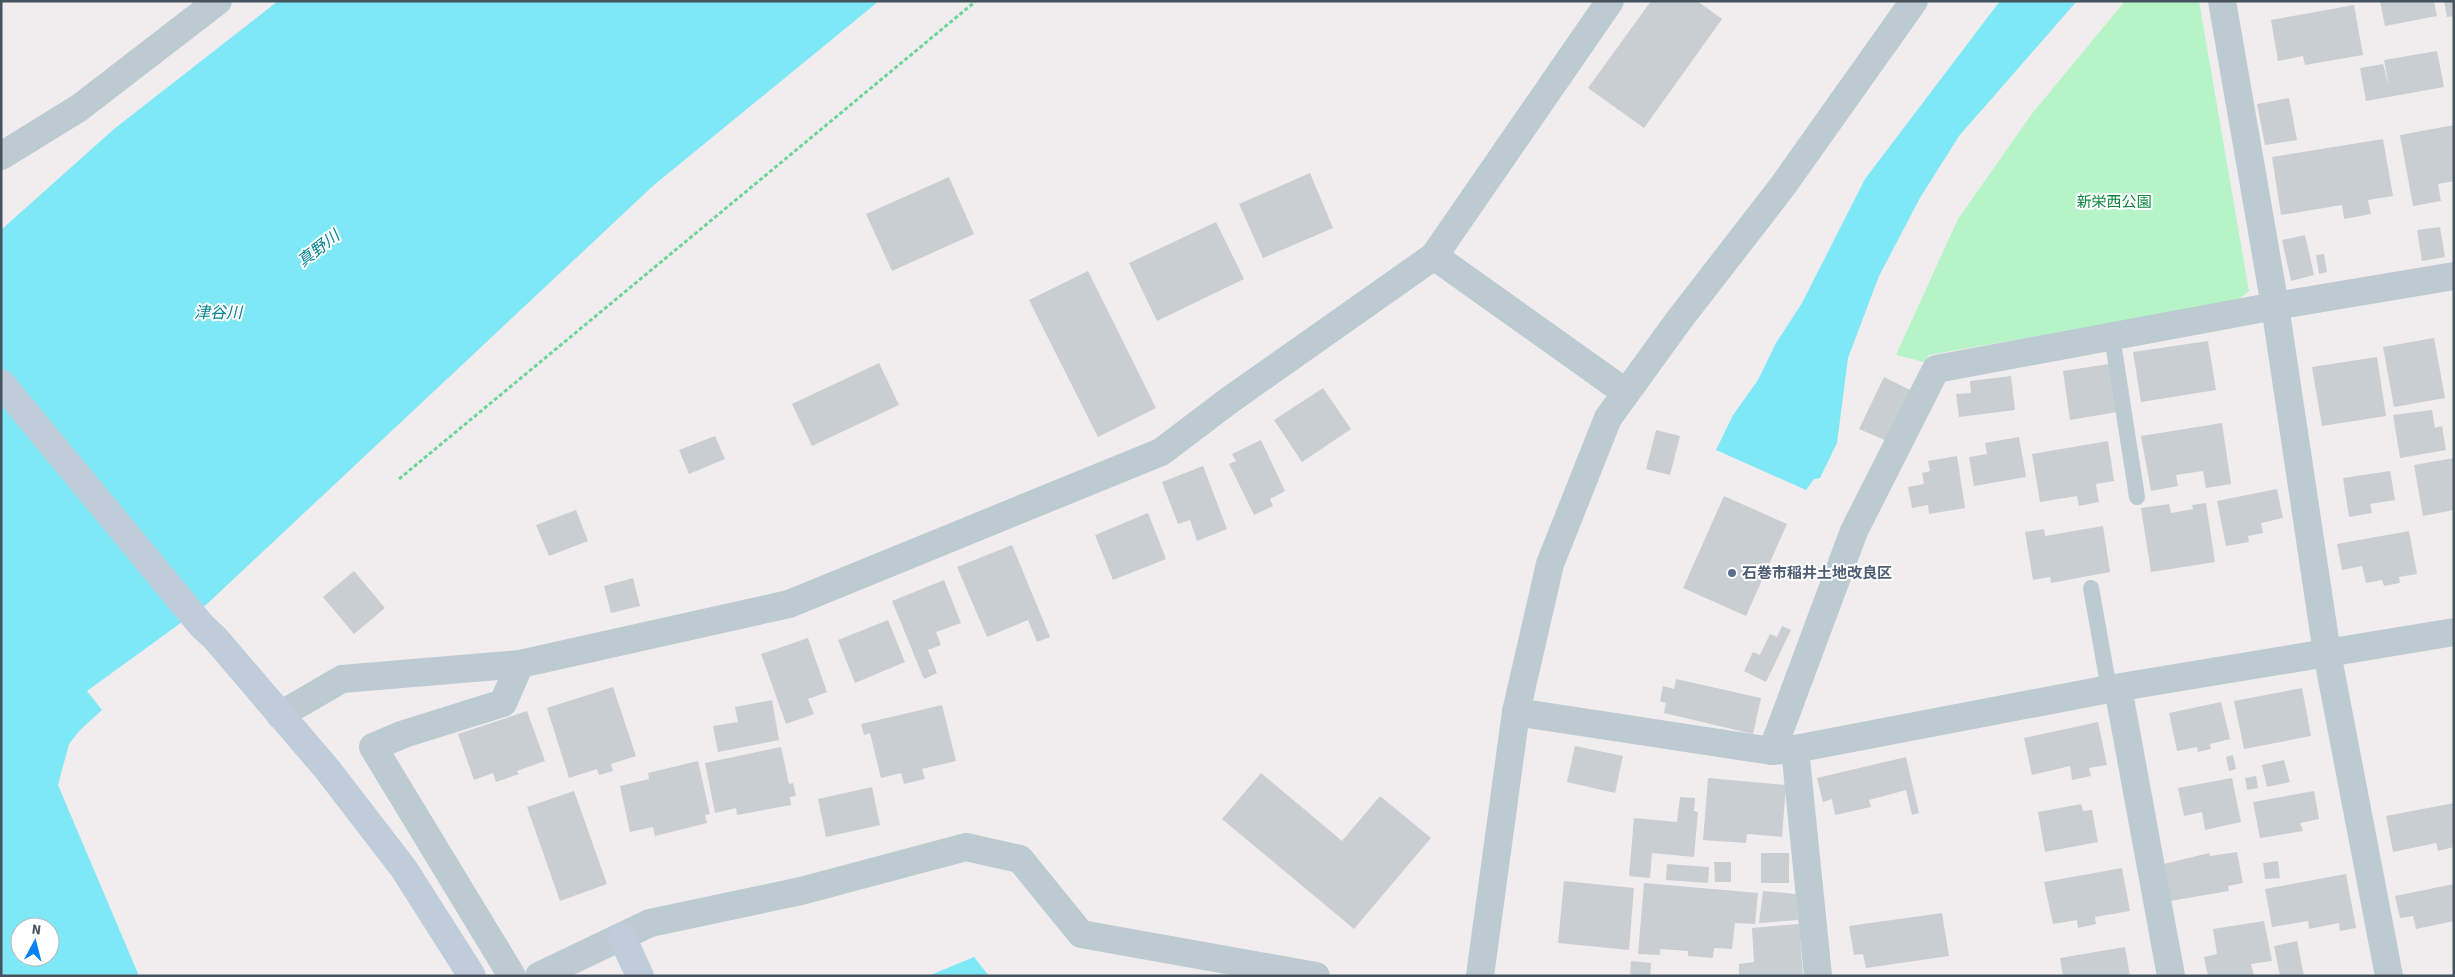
<svg xmlns="http://www.w3.org/2000/svg" width="2455" height="977" font-family="'Source Sans 3','Noto Sans JP',sans-serif">
<style>
.green{fill:#b6f4c8}
.water{fill:#7ee8f6;fill-rule:evenodd}
.building{fill:#c9ced3}
.lines{fill:none;stroke-linecap:round;stroke-linejoin:round}
.path{stroke:#6ad697;stroke-width:3;stroke-dasharray:4 2.5;stroke-linecap:butt}
.lane{stroke:#bccad2;stroke-width:16}
.street{stroke:#bccad2;stroke-width:28}
.secondary{stroke:#becdd9;stroke-width:28}
.service-dot{fill:#5c6f8a;stroke:#fff;stroke-width:2}
.labels{text-anchor:middle;stroke-width:4;stroke-linejoin:round;paint-order:stroke}
.park-label{font-size:15px;fill:#0c873e;stroke:#fff}
.service-label{font-size:15px;font-weight:bold;fill:#4e5e75;stroke:#fff;text-anchor:start}
.water-label{font-size:16px;font-style:italic;fill:#038293;stroke:#fff}
</style>
<rect width="100%" height="100%" fill="#f1edee"/>
<polygon class="green" points="2125,1 2199,1 2249,291 2237,301 1929,355 1924,362 1896,355 1958,219 2031,115"/>
<g class="water">
<path d="M278 1H879L654 185 207 604 87 691 102 710 80 730 69 744 58 785 139 976H1V230L114 129ZM20 927H50V957H20Z"/>
<polygon points="2000,1 2077,1 1959,136 1920,198 1879,276 1848,358 1837,443 1820,478 1814,479 1806,490 1716,450 1733,415 1758,380 1776,343 1802,303 1865,179"/>
<polygon points="974,957 989,976 928,976"/>
</g>
<g class="building">
<polygon points="1651,1 1697,1 1722,19 1644,128 1588,88"/>
<polygon points="2380,1 2434,1 2437,16 2385,26"/>
<polygon points="2444,1 2454,1 2454,16 2447,17"/>
<polygon points="2354,5 2363,55 2305,65 2303,56 2278,61 2271,20"/>
<polygon points="2437,51 2444,87 2366,101 2360,68 2383,64 2389,86 2384,60"/>
<polygon points="2289,98 2297,140 2265,145 2257,104"/>
<polygon points="2454,125 2454,181 2438,184 2441,201 2413,206 2400,135"/>
<polygon points="2383,139 2393,196 2368,200 2371,214 2344,219 2342,205 2281,215 2272,157"/>
<polygon points="1310,173 1333,228 1263,258 1239,204"/>
<polygon points="949,177 974,234 892,271 866,214"/>
<polygon points="1216,222 1244,279 1157,321 1129,263"/>
<polygon points="2440,227 2445,257 2422,261 2417,230"/>
<polygon points="2305,235 2314,275 2291,281 2282,240"/>
<polygon points="2324,254 2327,272 2319,274 2316,255"/>
<polygon points="1088,271 1156,408 1098,437 1029,300"/>
<polygon points="2434,338 2445,398 2394,407 2383,347"/>
<polygon points="2208,341 2216,390 2141,402 2133,352"/>
<polygon points="2377,357 2386,416 2322,426 2312,367"/>
<polygon points="879,363 899,405 812,446 792,404"/>
<polygon points="2109,364 2117,412 2070,420 2063,371"/>
<polygon points="2011,376 2015,410 1959,417 1956,394 1971,393 1970,381"/>
<polygon points="1884,377 1912,391 1887,441 1859,429"/>
<polygon points="1323,388 1351,429 1302,462 1274,420"/>
<polygon points="2432,410 2435,428 2442,426 2446,450 2400,458 2393,415"/>
<polygon points="2222,423 2231,484 2206,488 2203,471 2176,475 2178,486 2151,491 2141,436"/>
<polygon points="1656,430 1680,436 1670,475 1646,469"/>
<polygon points="715,436 725,459 689,474 679,450"/>
<polygon points="2019,437 2026,477 1974,486 1969,457 1987,454 1985,443"/>
<polygon points="1261,440 1285,491 1270,499 1273,506 1254,515 1229,464 1236,461 1232,454"/>
<polygon points="2108,441 2114,481 2096,484 2099,502 2079,506 2077,496 2040,502 2032,454"/>
<polygon points="1957,456 1965,508 1929,514 1928,505 1912,508 1908,487 1924,484 1922,473 1930,471 1928,461"/>
<polygon points="2454,458 2454,510 2423,516 2414,465"/>
<polygon points="1203,466 1227,529 1197,541 1190,520 1178,524 1162,482"/>
<polygon points="2390,471 2395,500 2370,504 2372,513 2349,517 2343,478"/>
<polygon points="2277,489 2283,518 2261,523 2263,533 2248,536 2249,542 2226,546 2217,501"/>
<polygon points="1724,496 1787,524 1746,616 1683,588"/>
<polygon points="2206,503 2215,562 2151,572 2141,508 2169,504 2171,513 2193,509 2192,505"/>
<polygon points="576,510 588,541 549,556 536,525"/>
<polygon points="1148,513 1166,559 1113,580 1095,535"/>
<polygon points="2103,526 2110,572 2051,583 2050,577 2033,580 2025,532 2044,529 2045,536"/>
<polygon points="2409,531 2417,574 2399,577 2400,583 2384,586 2382,580 2366,583 2362,566 2342,570 2337,544"/>
<polygon points="1012,545 1050,637 1037,642 1028,620 987,637 957,567"/>
<polygon points="354,571 385,608 354,634 323,597"/>
<polygon points="633,578 640,606 611,613 604,586"/>
<polygon points="944,580 961,623 936,632 941,645 928,650 937,673 924,679 892,601"/>
<polygon points="888,620 905,662 855,683 838,640"/>
<polygon points="1782,626 1791,630 1766,682 1744,671 1753,652 1760,655 1770,634 1777,637"/>
<polygon points="808,638 827,692 808,699 814,714 786,724 761,654"/>
<polygon points="1676,679 1761,698 1753,734 1664,713 1666,703 1660,701 1663,686 1674,689"/>
<polygon points="613,687 636,756 611,764 613,771 599,775 597,769 569,778 547,708"/>
<polygon points="2302,688 2311,736 2244,749 2234,701"/>
<polygon points="772,700 779,740 718,752 713,726 738,722 735,707"/>
<polygon points="2221,702 2230,739 2210,744 2211,749 2198,752 2197,747 2177,751 2169,713"/>
<polygon points="942,705 956,761 922,769 925,779 904,784 901,773 881,778 870,733 864,735 861,724"/>
<polygon points="527,711 545,761 517,771 519,774 496,782 493,773 474,780 458,734"/>
<polygon points="2098,722 2107,765 2089,768 2091,776 2072,780 2070,766 2032,775 2024,738"/>
<polygon points="1575,746 1623,756 1615,793 1567,782"/>
<polygon points="781,747 789,784 793,783 796,796 790,797 791,805 737,815 736,808 715,813 705,763"/>
<polygon points="2233,755 2236,769 2229,771 2226,757"/>
<polygon points="1906,757 1919,813 1912,815 1906,790 1869,800 1871,807 1835,815 1832,799 1823,802 1817,778"/>
<polygon points="2284,760 2290,782 2267,787 2262,765"/>
<polygon points="698,761 710,814 705,815 707,823 655,836 653,827 630,832 620,786 649,779 648,773"/>
<polygon points="1261,773 1342,841 1380,796 1431,838 1354,929 1222,819"/>
<polygon points="2256,776 2258,788 2247,790 2245,778"/>
<polygon points="1708,778 1786,785 1782,837 1747,834 1746,843 1703,840"/>
<polygon points="2232,778 2241,822 2205,830 2202,812 2184,816 2178,788"/>
<polygon points="872,787 880,825 826,837 818,799"/>
<polygon points="574,791 607,884 560,901 527,807"/>
<polygon points="2314,791 2319,819 2300,823 2303,831 2260,838 2253,802"/>
<polygon points="1680,797 1695,798 1694,811 1698,812 1694,857 1652,853 1650,878 1629,876 1634,818 1677,822"/>
<polygon points="2454,803 2454,847 2438,851 2436,843 2393,852 2386,816"/>
<polygon points="2081,804 2083,811 2092,810 2098,842 2045,852 2038,812"/>
<polygon points="2237,852 2243,883 2228,886 2229,891 2170,901 2164,864 2209,853 2210,856"/>
<rect x="1761" y="853" width="28" height="30"/>
<polygon points="2278,861 2280,878 2265,879 2263,863"/>
<polygon points="1714,862 1731,862 1731,882 1715,882"/>
<polygon points="1667,864 1709,867 1708,883 1666,880"/>
<polygon points="2122,868 2130,911 2095,917 2096,924 2078,928 2077,920 2053,924 2044,882"/>
<polygon points="2346,874 2356,928 2340,931 2339,923 2309,929 2308,921 2272,927 2265,889"/>
<polygon points="1564,881 1634,888 1629,950 1558,943"/>
<polygon points="1644,883 1758,893 1755,924 1735,923 1732,949 1714,948 1713,958 1688,956 1688,951 1660,949 1660,955 1638,954"/>
<polygon points="2454,884 2454,921 2416,929 2413,916 2400,918 2395,896"/>
<polygon points="1763,891 1796,894 1798,920 1759,923"/>
<polygon points="1942,913 1949,956 1866,968 1863,954 1854,955 1849,926"/>
<polygon points="2264,921 2272,961 2251,964 2254,976 2208,976 2204,957 2217,954 2213,929"/>
<polygon points="1799,924 1803,976 1739,976 1739,964 1754,962 1752,928"/>
<polygon points="2297,941 2304,976 2280,976 2274,946"/>
<polygon points="2125,947 2130,976 2063,976 2060,958"/>
<polygon points="1631,961 1651,963 1650,976 1630,976"/>
</g>
<g class="lines">
<polyline class="path" points="399,479 976,1"/>
<g class="lane">
<polyline points="2112,336 2137,497"/>
<polyline points="2091,588 2109,689"/>
</g>
<g class="street">
<polyline points="2222,1 2275,306 2327,653 2389,976"/>
<polyline points="1,156 79,108 218,1"/>
<polyline points="1434,256 1625,392"/>
<polyline points="2118,688 2171,976"/>
<polyline points="1516,712 1772,751 1795,749 2109,689 2454,632"/>
<polyline points="280,715 342,679 520,664 789,604 1161,452 1231,399 1434,256 1610,1"/>
<polyline points="1795,749 1818,976"/>
<polyline points="1772,751 1854,531 1936,369 2275,306 2454,276"/>
<polyline points="512,976 373,747 404,734 503,703 520,664"/>
<polyline points="539,976 650,923 801,891 966,847 1020,859 1081,934 1316,976"/>
<polyline points="1480,976 1516,712 1550,564 1608,418 1679,320 1782,187 1914,1"/>
</g>
<g class="secondary">
<polyline points="1,383 202,626 215,638 327,769 404,869 472,976"/>
<polyline points="622,937 640,976"/>
</g>
</g>
<circle class="service-dot" cx="1732" cy="573" r="5"/>
<g class="labels">
<g class="park-label">
<text x="2114" y="207">新栄西公園</text>
</g>
<g class="service-label">
<text x="1742" y="578">石巻市稲井土地改良区</text>
</g>
<g class="water-label">
<text transform="translate(318 248) rotate(-38)" y="6">真野川</text>
<text x="218" y="318">津谷川</text>
</g>
</g>
<rect width="2455" height="977" fill="none" stroke="#44535d" stroke-width="5"/>
<g transform="translate(35 942) rotate(7)"><circle r="24" fill="#ffffff" stroke="#b4babe"/>
<path d="M0-4L9 19L0 12L-9 19Z" fill="#0482f4"/>
<text y="-8" font-size="14" font-weight="bold" text-anchor="middle" fill="#44535d">N</text>
</g>
</svg>
